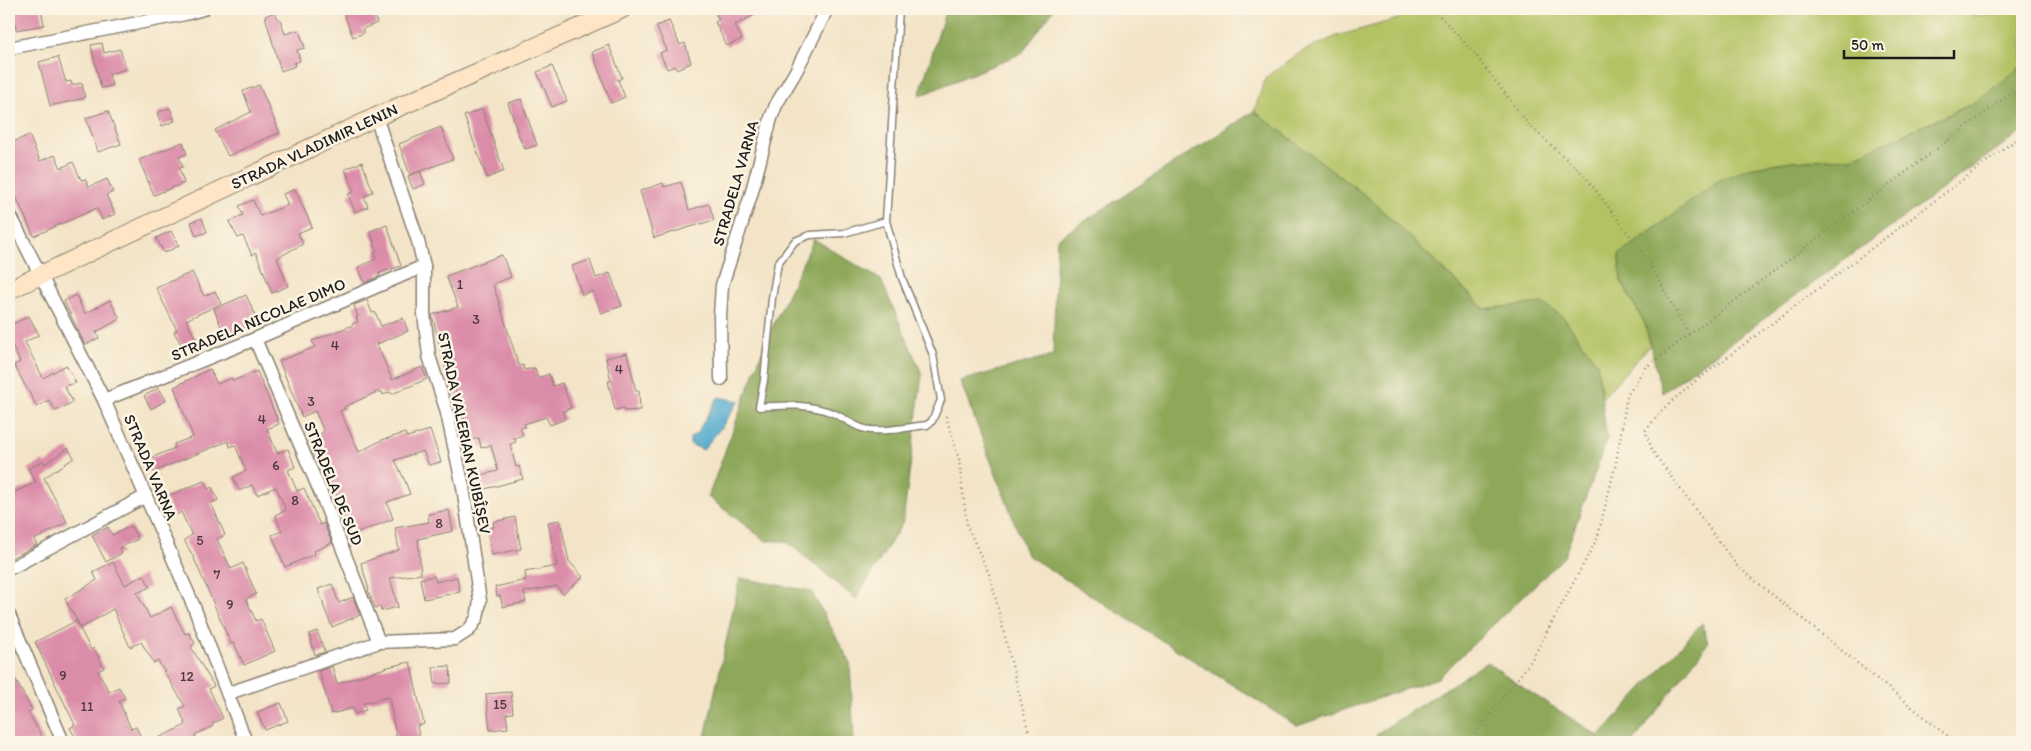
<svg xmlns="http://www.w3.org/2000/svg" width="2031" height="751" font-family="Itim,sans-serif">
<style>
.green{fill:#b3c264;stroke:#686f40}
.forest{fill:#8ea85a;stroke:#55623b}
.water{fill:#4ea8cc;stroke:#356274}
.building{fill:#db8ca9}
.lines{fill:none;stroke-linecap:round;stroke-linejoin:round}
.service-casing{stroke:#888072;stroke-width:9}
.minor-casing{stroke:#888072;stroke-width:15}
.secondary-casing{stroke:#888072;stroke-width:20}
.path{stroke:#888072;stroke-width:2.5;stroke-dasharray:1 4;stroke-linecap:butt}
.service{stroke:#fff;stroke-width:6}
.minor{stroke:#fff;stroke-width:12}
.secondary{stroke:#fde5c5;stroke-width:18}
.labels{text-anchor:middle;stroke-width:5;stroke-linejoin:round;paint-order:stroke}
.number-label{font-size:14px;fill:#4c383f}
.street-label{font-size:16px;fill:#1c1c1c;stroke:#fcf5e5}
</style>
<rect width="100%" height="100%" fill="#fcf5e5"/>
<filter id="ink" filterUnits="userSpaceOnUse"><feTurbulence type="fractalNoise" baseFrequency=".02" numOctaves="2"/><feDisplacementMap in="SourceGraphic" scale="10" xChannelSelector="R" yChannelSelector="G"/><feConvolveMatrix kernelMatrix="1 2 1 2 8 2 1 2 1" color-interpolation-filters="sRGB"/></filter>
<filter id="wash" filterUnits="userSpaceOnUse"><feTurbulence type="fractalNoise" baseFrequency=".0096" numOctaves="4" result="noise"/><feDisplacementMap in="SourceGraphic" scale="20" xChannelSelector="R" yChannelSelector="G"/><feGaussianBlur stdDeviation="1.12" result="paint"/><feColorMatrix in="noise" values="0 0 0 0 0 0 0 0 0 0 0 0 0 0 0 0 0 1.4 0 .05"/><feComposite in="paint" operator="in"/></filter>
<g filter="url(#wash)">
<rect width="100%" height="100%" fill="#f3e4c7"/>
<polygon class="green" points="1412,9 1969,9 1973,16 1993,14 1996,9 2022,9 2022,66 1974,103 1851,158 1792,161 1748,168 1679,211 1620,255 1621,281 1645,324 1650,345 1602,398 1597,363 1542,304 1485,309 1370,199 1254,111 1266,77 1301,52 1337,36 1398,19"/>
<g class="forest">
<polygon points="946,9 1054,9 1022,53 919,96"/>
<polygon points="2022,66 2022,131 1662,393 1645,324 1621,281 1619,255 1718,181 1748,168 1792,161 1851,158 1974,103"/>
<polygon points="1254,111 1370,199 1484,309 1542,303 1563,317 1597,363 1607,439 1564,557 1438,678 1297,726 1027,555 960,381 1053,355 1057,239"/>
<polygon points="814,239 881,280 922,374 903,522 856,599 786,541 766,541 708,497 768,336"/>
<polygon points="740,578 811,591 850,662 854,742 704,742"/>
<polygon points="1702,623 1708,643 1633,742 1380,742 1376,734 1487,662 1525,689 1599,736"/>
</g>
<polygon class="water" points="718,397 739,401 723,425 703,450 690,444 690,438 697,433"/>
<g id="blocks">
<g class="building">
<polygon points="9,9 41,9 44,25 16,30 15,22 10,23"/>
<polygon points="342,9 372,9 377,23 362,29 364,33 353,37"/>
<polygon points="713,9 766,9 735,25 742,39 727,46 715,22 719,20"/>
<polygon points="275,12 278,19 280,19 285,34 299,30 305,48 297,50 300,61 294,63 295,66 281,71 265,16"/>
<polygon points="669,21 680,45 685,43 691,63 676,69 675,66 667,69 660,53 667,50 656,26"/>
<polygon points="102,43 104,53 120,49 126,69 109,74 112,86 101,88 91,45"/>
<polygon points="609,45 622,78 618,80 625,97 611,103 592,52"/>
<polygon points="58,57 66,82 71,81 72,85 82,83 85,98 50,106 39,62"/>
<polygon points="552,66 567,101 552,107 537,72"/>
<polygon points="259,85 280,133 264,139 228,156 215,130 251,112 243,91"/>
<polygon points="521,99 537,145 525,149 522,142 521,142 508,103"/>
<polygon points="170,108 175,121 162,126 157,113"/>
<polygon points="482,109 504,171 487,178 464,116"/>
<polygon points="108,111 121,144 98,152 86,118"/>
<polygon points="441,127 453,159 410,175 399,144"/>
<polygon points="29,135 40,161 55,155 61,168 73,162 81,180 85,179 89,187 107,179 113,192 106,195 115,214 102,220 97,208 34,236 9,182 9,144"/>
<polygon points="183,142 187,154 179,157 183,167 179,168 184,183 154,195 139,160"/>
<polygon points="362,162 373,192 364,196 368,207 355,212 348,194 354,192 345,169"/>
<polygon points="420,171 425,184 413,189 408,176"/>
<polygon points="681,182 689,210 709,204 714,220 654,238 640,191 663,183 664,187"/>
<polygon points="295,189 312,227 298,233 303,244 277,258 288,286 272,293 256,253 252,255 243,236 238,238 229,222 243,215 239,206 253,200 260,216 288,205 283,194"/>
<polygon points="202,218 207,232 196,236 191,222"/>
<polygon points="387,225 401,266 379,273 380,276 365,283 358,267 376,259 374,253 377,252 370,231"/>
<polygon points="171,231 179,246 164,253 156,238"/>
<polygon points="502,255 511,277 493,284 519,366 523,365 524,370 535,368 538,378 549,374 553,386 562,383 571,408 562,412 565,419 550,425 546,417 524,424 525,427 520,428 523,435 514,438 516,442 510,444 516,467 519,466 523,479 485,489 481,475 498,471 491,445 481,448 479,438 470,440 449,369 446,371 432,315 458,307 446,276"/>
<polygon points="590,260 596,278 610,273 622,306 601,313 593,291 582,295 572,266"/>
<polygon points="192,272 204,296 215,291 221,304 186,320 197,341 184,349 174,332 177,330 156,288"/>
<polygon points="76,295 85,314 110,300 120,319 96,332 99,338 85,345 64,301"/>
<polygon points="246,295 256,317 253,319 255,323 227,335 224,328 222,329 214,309"/>
<polygon points="367,300 372,313 375,312 381,326 403,318 408,331 377,344 392,380 422,367 427,379 392,394 390,392 383,395 382,392 377,392 344,407 345,409 340,411 359,452 382,440 405,433 407,437 430,430 441,462 429,465 423,451 395,460 405,481 410,494 387,502 393,519 347,537 339,517 341,516 340,514 344,512 311,438 324,432 315,411 302,417 279,361 315,347 312,341 353,325 352,324 358,322 356,317 358,317 354,305"/>
<polygon points="29,316 39,335 25,342 43,378 66,365 76,383 64,386 73,402 56,411 49,400 37,407 14,365 20,362 9,339 9,326"/>
<polygon points="627,353 636,391 639,391 640,410 624,411 624,408 615,410 608,381 611,381 606,358"/>
<polygon points="210,369 217,384 232,378 233,381 257,371 279,424 267,429 277,453 288,449 295,467 288,470 297,491 304,488 320,525 324,523 332,543 314,551 315,554 285,567 272,535 282,531 275,515 286,510 276,487 257,495 252,485 239,491 233,477 246,471 235,445 230,447 228,441 153,472 148,459 175,448 174,444 193,437 174,387"/>
<polygon points="159,388 166,400 151,409 144,396"/>
<polygon points="68,448 74,458 44,478 67,522 34,540 37,545 9,559 9,495 36,482 28,469 43,461 45,464"/>
<polygon points="204,481 208,489 212,487 218,500 211,503 225,535 217,539 231,569 243,563 256,594 246,599 256,621 261,619 275,651 244,665 234,643 231,644 193,556 184,540 192,535 181,512 174,516 165,497"/>
<polygon points="449,510 453,531 418,539 421,574 390,578 398,607 381,611 380,606 375,608 368,590 369,590 361,563 399,550 395,528 429,522 428,514"/>
<polygon points="515,517 521,549 492,555 487,529 494,527 493,522"/>
<polygon points="560,520 569,561 583,577 563,594 557,586 524,592 526,602 503,607 500,596 497,596 495,587 526,580 525,572 557,566 548,522"/>
<polygon points="131,526 138,539 119,548 122,553 106,562 92,535 108,527 112,535"/>
<polygon points="113,562 125,585 144,575 150,587 137,593 150,618 171,607 185,634 189,633 195,643 191,647 214,686 209,689 223,718 212,724 213,726 195,735 197,742 150,742 186,725 179,709 185,706 158,661 154,663 141,642 130,647 113,609 81,628 65,599 97,580 93,572"/>
<polygon points="434,576 436,582 457,577 460,592 424,599 420,579"/>
<polygon points="332,584 339,603 353,597 360,615 332,627 323,605 324,605 318,589"/>
<polygon points="76,621 91,650 94,648 104,668 98,671 109,692 119,687 125,698 119,701 131,729 136,727 141,737 129,742 78,742 70,728 75,725 35,642"/>
<polygon points="317,631 325,652 315,655 309,634"/>
<polygon points="410,662 424,724 417,726 420,741 397,742 389,697 364,703 366,710 355,714 353,708 331,714 319,671 332,666 337,684 388,667"/>
<polygon points="450,666 451,683 435,684 433,667"/>
<polygon points="9,668 32,710 28,712 45,742 9,742"/>
<polygon points="511,692 513,713 506,714 508,728 490,730 486,694"/>
<polygon points="281,703 288,721 265,730 257,712"/>
</g>
</g>
</g>
<g filter="url(#ink)">
<use href="#blocks" fill-opacity="0" stroke="#888072" stroke-width="1"/>
<g class="lines">
<g class="service-casing">
<path id="service" d="M886 221 844 233 810 235 795 241 778 263 772 298 764 380 759 407C784 405 810 403 835 414 844 418 852 425 862 428 879 434 908 427 927 425L932 421 941 400 933 355 902 278 886 221 899 9"/>
</g>
<g class="minor-casing">
<g id="minor">
<polyline points="9,48 185,14 203,9"/>
<polyline points="9,213 104,400 194,607 246,742"/>
<polyline points="255,339 322,496 379,642"/>
<polyline points="721,379 720,316 722,285 751,195 771,118 776,105 796,71 827,9"/>
<polyline points="104,400 255,339 424,266"/>
<polyline points="9,569 146,496"/>
<polyline points="9,615 63,742"/>
<polyline points="229,693 379,642 455,639 469,630 477,618 480,601 463,487 446,409 429,356 424,314 424,266 418,241 376,117"/>
</g>
</g>
<g class="secondary-casing">
<polyline id="secondary" points="9,290 376,117 622,9"/>
</g>
<g class="path">
<polyline points="1433,9 1474,53 1529,125 1584,175 1646,257 1689,335"/>
<polyline points="946,416 959,460 967,526 990,576 1031,742"/>
<polyline points="1469,742 1531,661 1597,539 1616,463 1627,396 1645,368 2022,85"/>
<polyline points="1955,742 1737,566 1653,452 1645,431 1663,409 1693,383 2022,135"/>
</g>
<use href="#service" class="service"/>
<use href="#minor" class="minor"/>
<use href="#secondary" class="secondary"/>
</g>
</g>
<g class="labels">
<g class="number-label">
<text x="460" y="289">1</text>
<text x="476" y="324">3</text>
<text x="335" y="350">4</text>
<text x="619" y="374">4</text>
<text x="311" y="406">3</text>
<text x="262" y="424">4</text>
<text x="276" y="470">6</text>
<text x="295" y="505">8</text>
<text x="439" y="528">8</text>
<text x="200" y="545">5</text>
<text x="217" y="579">7</text>
<text x="230" y="609">9</text>
<text x="63" y="680">9</text>
<text x="187" y="681">12</text>
<text x="500" y="709">15</text>
<text x="87" y="711">11</text>
</g>
<g class="street-label">
<text transform="translate(314 146) rotate(-25)" y="6">STRADA VLADIMIR LENIN</text>
<text transform="translate(735 183) rotate(-74)" y="6">STRADELA VARNA</text>
<text transform="translate(258 319) rotate(-23)" y="6">STRADELA NICOLAE DIMO</text>
<text transform="translate(465 433) rotate(78)" y="6">STRADA VALERIAN KUIBÎȘEV</text>
<text transform="translate(151 467) rotate(67)" y="6">STRADA VARNA</text>
<text transform="translate(334 483) rotate(68)" y="6">STRADELA DE SUD</text>
</g>
</g>
<rect width="2031" height="751" fill="none" stroke="#fcf5e5" stroke-width="30"/>
<path d="M1844 50v8h110v-8" fill="none" stroke="#1c1c1c" stroke-width="2.5"/>
<text x="1851" y="50" font-size="15" fill="#1c1c1c" stroke="#fcf5e5" stroke-width="4" paint-order="stroke">50 m</text>
</svg>
